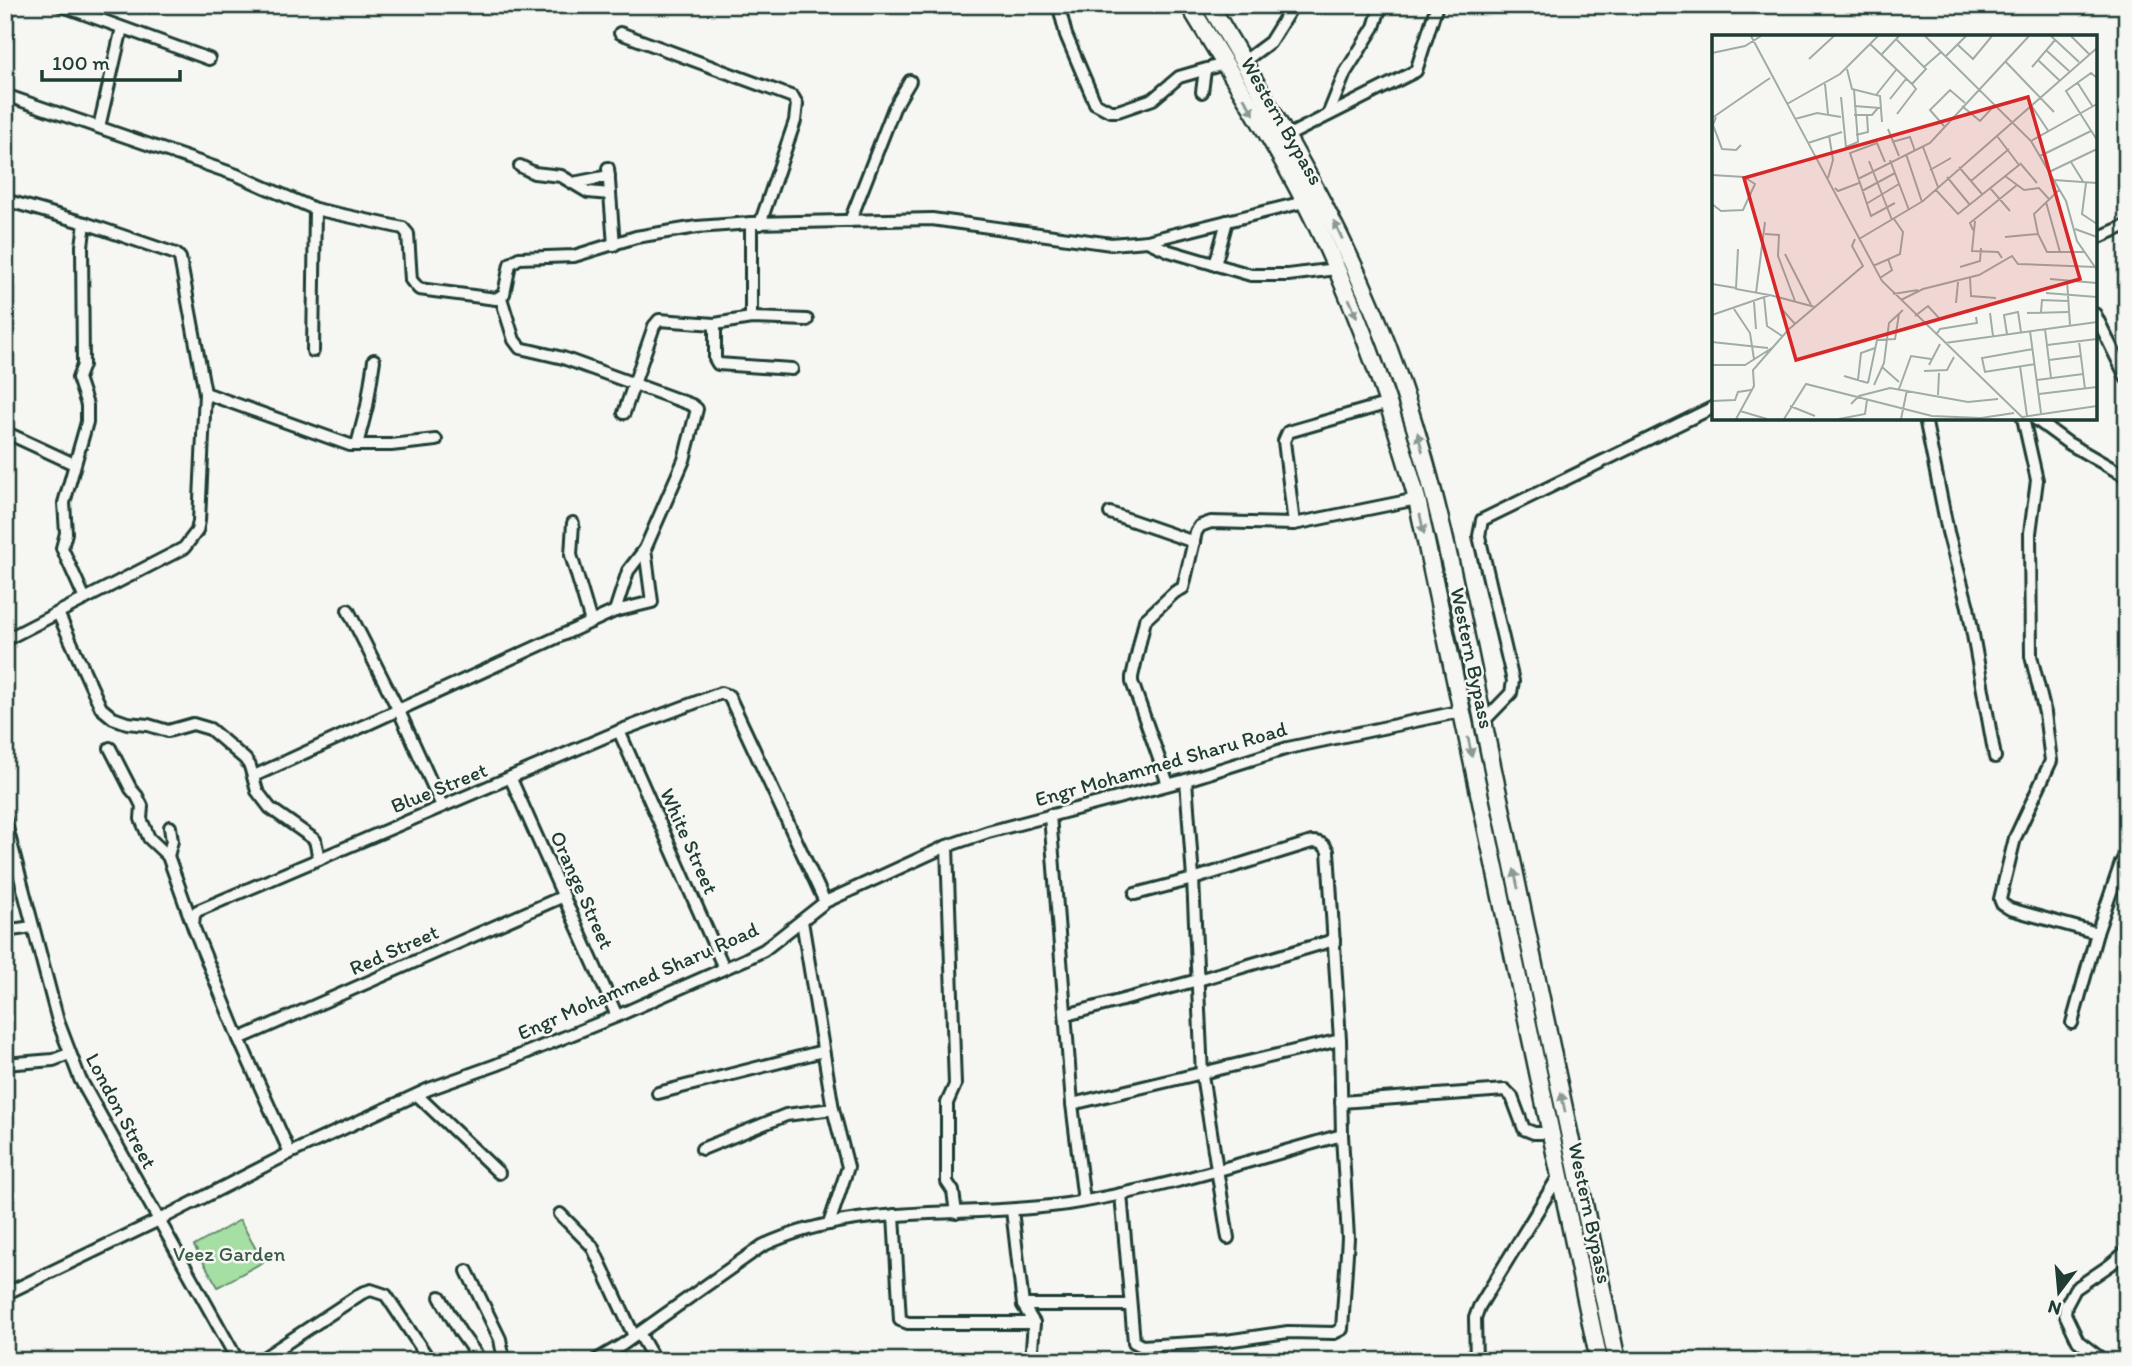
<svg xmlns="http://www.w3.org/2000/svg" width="2132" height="1366" font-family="Itim,sans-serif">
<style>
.green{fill:#a5dfa3;stroke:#628e6c;stroke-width:2}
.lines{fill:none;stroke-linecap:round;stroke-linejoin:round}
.street-casing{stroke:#1f3d34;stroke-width:16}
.primary-casing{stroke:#1f3d34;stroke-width:21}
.street{stroke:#f6f6f2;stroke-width:10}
.primary{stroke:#f6f6f2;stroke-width:16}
.oneway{fill:#8a9a93}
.labels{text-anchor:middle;stroke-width:5;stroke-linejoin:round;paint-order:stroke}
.street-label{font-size:21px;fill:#1f3d34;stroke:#f6f6f2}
.park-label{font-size:21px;fill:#3a5d4a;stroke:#f6f6f2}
.inset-road{fill:none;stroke:#a0aca6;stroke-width:2}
.view{fill:#d62828;fill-opacity:0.15;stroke:#d62828;stroke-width:3.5}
.inset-edge{fill:none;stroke:#1f3d34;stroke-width:3.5}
</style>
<rect width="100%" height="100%" fill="#f6f6f2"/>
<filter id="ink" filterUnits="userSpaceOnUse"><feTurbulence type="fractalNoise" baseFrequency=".0143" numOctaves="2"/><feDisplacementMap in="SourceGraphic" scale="14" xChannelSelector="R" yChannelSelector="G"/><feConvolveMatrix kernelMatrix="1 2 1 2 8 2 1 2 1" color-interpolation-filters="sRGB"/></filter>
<g filter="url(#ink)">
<polygon class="green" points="240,1220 263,1262 218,1287 194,1246"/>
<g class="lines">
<g class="street-casing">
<g id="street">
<polyline points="60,5 209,59"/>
<polyline points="1060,11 1066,35 1095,103 1110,111 1118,111 1153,99 1179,77 1224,64"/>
<polyline points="620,33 793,97 797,104 795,121 760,224"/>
<polyline points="1243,62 1270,42 1293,5"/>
<polyline points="1202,92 1205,70"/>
<polyline points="5,95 237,175 315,209 403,228 408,234 411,280 419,289 496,299 504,294 510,264 519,258 574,256 636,237 697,227 751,223 932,219 1111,244 1147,241 1304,202"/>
<polyline points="1328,115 1345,73 1374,27 1381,5"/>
<polyline points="99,127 122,28"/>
<polyline points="1287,136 1416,71 1437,5"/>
<polyline points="520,166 534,173 561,176 588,192 610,194"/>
<polyline points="608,168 614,245"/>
<polyline points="573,183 609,176"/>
<polyline points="5,200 85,223 176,254 180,258 205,393 199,521 197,531 184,548 5,640"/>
<polyline points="850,221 894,108 910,81"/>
<polyline points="85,223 82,246 83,365 78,378 87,405 87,422 64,503 66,533 62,548 85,599"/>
<polyline points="751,223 751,318"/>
<polyline points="2095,239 2127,225"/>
<polyline points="1147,241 1169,251 1251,275 1288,275 1336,269"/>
<polyline points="1215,265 1227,221"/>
<polyline points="501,298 514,340 520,348 563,358 692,405 697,409 684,460 645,549 628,571 615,611"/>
<polyline points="2095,314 2127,379"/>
<polyline points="715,324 715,359 718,364 792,369"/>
<polyline points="313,351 315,209"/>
<polyline points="205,393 350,445 391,445 436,440"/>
<polyline points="624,413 654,326 659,320 715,324 751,318 807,320"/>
<polyline points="1925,418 1948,532 1968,607 1995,757"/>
<polyline points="2023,418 2037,480 2030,533 2031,656 2045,713 2051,761 2015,838 2000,899 2002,904 2010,909 2097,933"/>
<polyline points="2034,418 2068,443 2127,477"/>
<polyline points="5,432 74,464"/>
<polyline points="357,445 367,406 374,360"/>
<polyline points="1110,513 1194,542"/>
<polyline points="573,523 571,555 591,622"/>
<polyline points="1294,524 1284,441 1288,432 1389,403"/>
<polyline points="348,610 399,711 442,806"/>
<polyline points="58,613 101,708 113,718 127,723 148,725 168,731 193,724 210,729 245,759 250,766 257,791 270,808 315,840 319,859"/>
<polyline points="1483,722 1511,693 1513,681 1479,536 1482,520 1714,407"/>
<polyline points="619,731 724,968"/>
<polyline points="110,748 131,789 137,796 142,806 141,819 149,838 168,856 192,923"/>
<polyline points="254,776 615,611 652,602 645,549"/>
<polyline points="511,779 617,1016"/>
<polyline points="1186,780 1193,879 1202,1075 1228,1238"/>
<polyline points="1168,784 1132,682 1132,677 1145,620 1175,592 1183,588 1196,532 1200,526 1211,522 1294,524 1417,499"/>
<polyline points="1050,815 1072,1104 1084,1201"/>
<polyline points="5,820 58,1021 80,1079 238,1361"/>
<polyline points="947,846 955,1085 947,1103 947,1182 953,1191 956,1213"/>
<polyline points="168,856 172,841 170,827"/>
<polyline points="802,921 833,1109 848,1167 829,1224"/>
<polyline points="5,931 32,927"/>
<polyline points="1066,1015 1198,980 1334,940"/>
<polyline points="2072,1023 2097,933 2121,863 2127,852"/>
<polyline points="239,1039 564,896"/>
<polyline points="5,1064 53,1060 69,1054"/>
<polyline points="658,1093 823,1051"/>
<polyline points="417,1095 499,1173"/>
<polyline points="1341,1102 1505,1090 1512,1097 1524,1129 1534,1133 1551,1133"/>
<polyline points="1072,1104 1340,1040"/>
<polyline points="702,1149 786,1115 833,1109"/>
<polyline points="290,1153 239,1039 193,926 194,915 197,911 619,731 721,693 729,696 825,902"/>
<path d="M1121 1194 1134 1342 1142 1346 1226 1341 1288 1332 1334 1333 1342 1329 1348 1238 1342 1135 1340 1040 1328 851C1324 844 1321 842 1312 842L1193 879 1135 894"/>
<polyline points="1012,1210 1023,1305 1034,1323 1031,1361"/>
<polyline points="560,1214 592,1246 634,1336"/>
<polyline points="894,1215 900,1320 908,1323 1034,1323"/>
<polyline points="467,1271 500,1339 504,1361"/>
<polyline points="5,1294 159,1220 290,1153 429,1089 496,1065 617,1016 746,959 764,950 825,902 947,846 988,832 1186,780 1288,748 1462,711"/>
<polyline points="440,1297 460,1332 481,1361"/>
<polyline points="1023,1305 1130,1305"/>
<polyline points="639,1333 655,1361"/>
<polyline points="259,1361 362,1293 371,1290 386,1295 430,1361"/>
<path d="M595 1361 622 1345 762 1246C857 1201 967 1219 1067 1204 1160 1190 1252 1160 1342 1135"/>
<polyline points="1476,1361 1475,1318 1479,1307 1560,1174"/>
<polyline points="2104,1361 2078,1341 2065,1314 2066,1306 2075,1289 2110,1265 2127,1251"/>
</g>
</g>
<g class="primary-casing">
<g id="primary">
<path d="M1189 5C1233 78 1280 149 1317 226 1359 313 1391 405 1417 499L1599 1361"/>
<path d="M1210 5C1280 125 1353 243 1398 375 1442 501 1465 634 1492 765 1534 963 1575 1162 1617 1361"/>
</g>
</g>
<use href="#street" class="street"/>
<use href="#primary" class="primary"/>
</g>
<defs><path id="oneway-solid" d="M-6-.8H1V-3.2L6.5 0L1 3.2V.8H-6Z" transform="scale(1.75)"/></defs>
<g class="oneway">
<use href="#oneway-solid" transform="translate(1249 106) rotate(59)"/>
<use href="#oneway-solid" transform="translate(1338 230) rotate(-115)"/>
<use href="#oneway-solid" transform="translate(1353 308) rotate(67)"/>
<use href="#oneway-solid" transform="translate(1420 442) rotate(-105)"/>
<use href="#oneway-solid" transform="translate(1422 524) rotate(78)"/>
<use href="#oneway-solid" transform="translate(1470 747) rotate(78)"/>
<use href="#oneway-solid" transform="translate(1516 879) rotate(-102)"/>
<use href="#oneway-solid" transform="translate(1563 1102) rotate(-102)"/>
</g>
</g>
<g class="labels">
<g class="street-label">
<text transform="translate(1282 121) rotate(60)" y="7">Western Bypass</text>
<text transform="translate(1472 658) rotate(78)" y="7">Western Bypass</text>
<text transform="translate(1161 764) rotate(-16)" y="7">Engr Mohammed Sharu Road</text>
<text transform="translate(439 788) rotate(-22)" y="7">Blue Street</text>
<text transform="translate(689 841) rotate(66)" y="7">White Street</text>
<text transform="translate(582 890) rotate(66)" y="7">Orange Street</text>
<text transform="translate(394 950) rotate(-24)" y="7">Red Street</text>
<text transform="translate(638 981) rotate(-24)" y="7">Engr Mohammed Sharu Road</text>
<text transform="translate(121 1111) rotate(62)" y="7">London Street</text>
<text transform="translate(1590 1213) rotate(78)" y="7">Western Bypass</text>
</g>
<g class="park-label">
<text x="229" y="1261">Veez Garden</text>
</g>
</g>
<g transform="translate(1712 35)">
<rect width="385" height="385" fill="#f6f6f2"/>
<path class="inset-road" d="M39 1 170 246 312 384M213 1 319 106 354 166 365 206 385 235M339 1 367 27M359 1 377 19M158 9 200 49 214 34 184 4M246 10 261 24 280 1M334 15 357 36M0 18 33 11 49 1M169 20 187 1M234 21 254 1M97 24 122 1M326 25 347 45M293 26 342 77M212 32 229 17M320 32 343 5M135 34 140 54 168 61 170 87M385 43 379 38 354 56 385 105M365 47 381 72M113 49 116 79M164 60 184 35M129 62 134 112 146 107 142 55M178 64 194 44M75 69 128 39 166 1M319 70 337 97M142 71 168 73M250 71 268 86 283 70M185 79 204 54 200 49M142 80H160L166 73M4 82 1 90 10 114 24 115 29 110M0 83 58 43M83 84 105 78 129 82M232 91 218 75 238 55 253 68M176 94 187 121M144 100 156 97 155 80M319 106 385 69M180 107 198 102 203 116M96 108 130 97M211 112 226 152M194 119 210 167M328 121 379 96M178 125 197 175M157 126 180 185M173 127 165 108 138 118 159 181 183 168M359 127 372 148M308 128 325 148M247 132 270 159M218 135 239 123M337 137 385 114M0 140 32 142 43 149 31 175 9 176 0 169M293 141 312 155 327 153 337 164M235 142 258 170M116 143 121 125 117 100M146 144 218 108 317 1M342 145 385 148M259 146 297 114M374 148 370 179 385 189M123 153 126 156 147 148M278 153 298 176M224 155 246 179 307 130 285 101M347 155 322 179 326 199 335 217H373M150 156 183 138M334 167 348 217M154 169 187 149M263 186 260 216 286 217 290 223M363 194 385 202M261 195 258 188 305 150M53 199 67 200 66 221 83 266M293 202 326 199M147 204 211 166 385 13M26 214 24 254 57 260M73 219 99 270M161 231 188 219 191 197 182 184M248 232 268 226 269 213M168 243 180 235 176 224M258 243 259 261 284 263M338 244 385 248M355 245 358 290M0 249 24 253M44 258 53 187M334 258 385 262M181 259 206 255M52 262 55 291 70 301M189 265 211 254 267 240 300 221 306 229 383 232M42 267 44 294M244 268 246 247M68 272 83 289M22 274 38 298 42 324M329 277 330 265 356 266M278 278 281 301M315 278 356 277M0 280 58 260 103 272M203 281 216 271 227 283M333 294 339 343M318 296 329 378M295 299 292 280 306 277 309 297M224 300 228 294 265 288 264 282M367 306 373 354M0 307 56 313M233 308 385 287M335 310 385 304M337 325 369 321M0 330H33L60 313M217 330 228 309M308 331 315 381M170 332 187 347M212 336 235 335 242 322M272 337 323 329M273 337 270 323 321 314M132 341 156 348M146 345 149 318 163 313M325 345 371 339M156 348 165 305 183 304 187 279M162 350 172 328 177 288 191 275M187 354 199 321 219 324M327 359 385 352M226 360 227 338M0 366 23 365 26 357 39 355M139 369 147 361 178 353 256 367 286 364M78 371 103 381M28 376 55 384M310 382 385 371M24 384 42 351 41 335 76 295 151 231 140 211 143 204M72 384 94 349 220 381 269 383 302 378M127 384 153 379 155 365M189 384 195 355"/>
<path class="view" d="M316 62 368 244 84 325 32 143Z"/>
<rect width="385" height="385" class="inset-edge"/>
</g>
<rect width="2132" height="1366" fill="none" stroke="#f6f6f2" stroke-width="28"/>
<rect x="14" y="14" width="2104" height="1338" fill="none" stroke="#1f3d34" stroke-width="2.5" filter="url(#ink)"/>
<g transform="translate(2059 1292) rotate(196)" stroke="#f6f6f2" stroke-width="5" paint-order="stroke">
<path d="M0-5L12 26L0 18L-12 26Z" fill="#1f3d34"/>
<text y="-10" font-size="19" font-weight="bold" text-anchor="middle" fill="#1f3d34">N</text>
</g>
<path d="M42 70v10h138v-10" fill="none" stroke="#1f3d34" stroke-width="3.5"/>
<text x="52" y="70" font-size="21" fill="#1f3d34" stroke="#f6f6f2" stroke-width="5" paint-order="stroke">100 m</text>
</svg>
